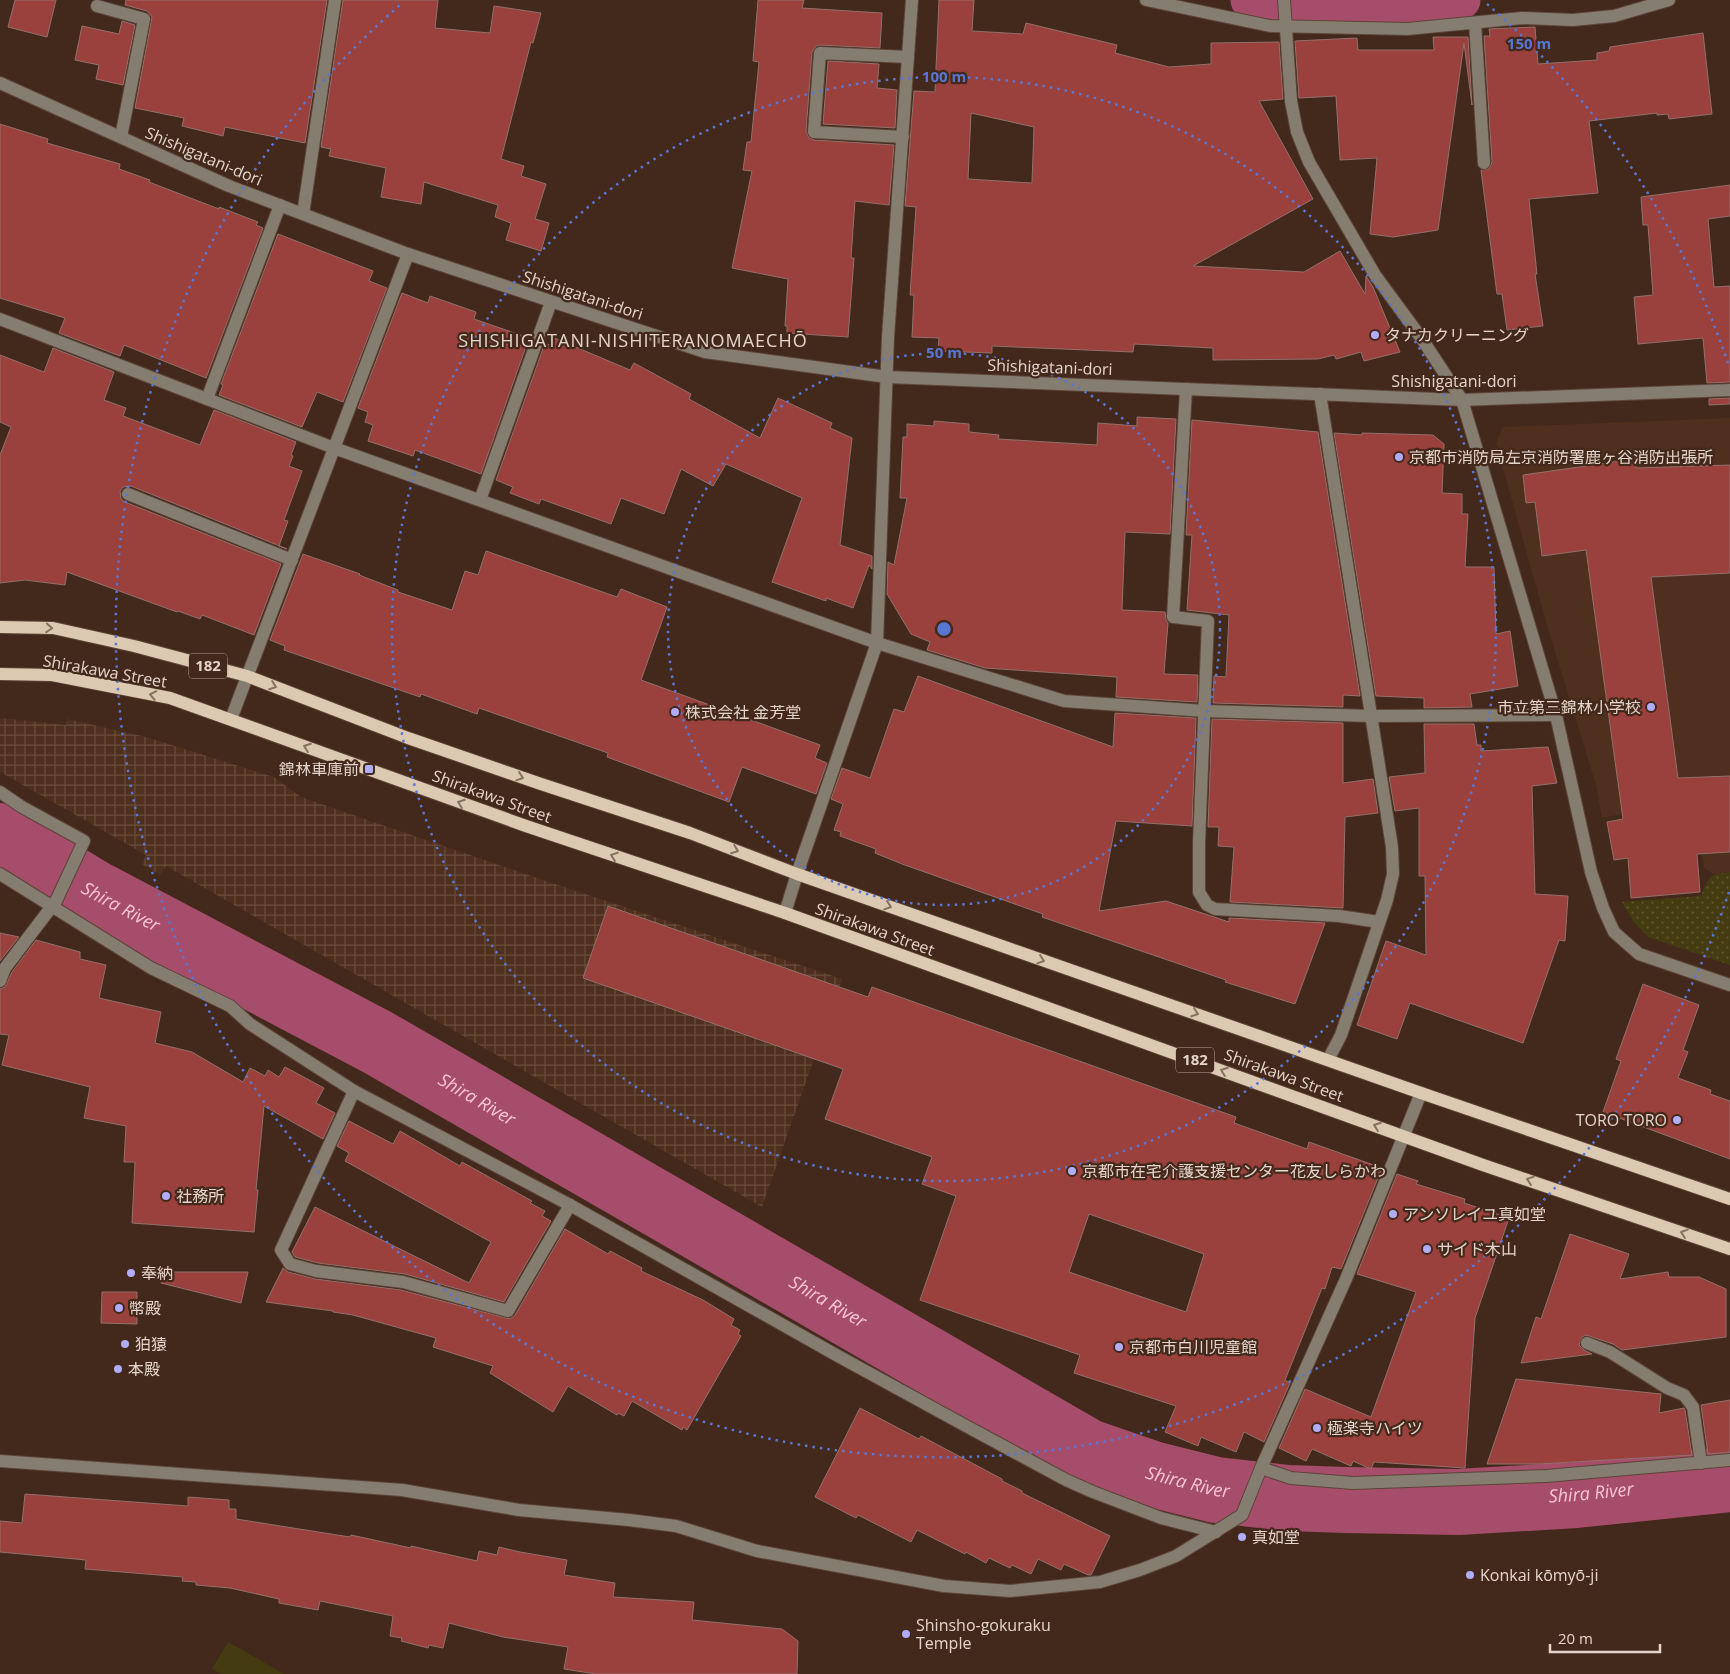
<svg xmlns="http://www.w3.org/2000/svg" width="1730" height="1674" font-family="'Open Sans','Noto Sans JP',sans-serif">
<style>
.built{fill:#4f2f1d}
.industrial{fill:url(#industrial-grid)}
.park{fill:url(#park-dots)}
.garden{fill:#443b11}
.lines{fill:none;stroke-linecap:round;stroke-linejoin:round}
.canal{stroke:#a64d6c;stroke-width:39}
.river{stroke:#a64d6c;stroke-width:66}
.building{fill:#9a403d;stroke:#93706c;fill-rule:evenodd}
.minor-casing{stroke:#5d4437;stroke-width:14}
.major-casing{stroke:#5d4437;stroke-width:14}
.minor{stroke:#867d71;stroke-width:12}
.major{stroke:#dbc9b1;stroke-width:12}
.oneway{stroke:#87715e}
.ring{fill:none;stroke:#5976d4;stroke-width:2.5;stroke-dasharray:2.5 5}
.poi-dot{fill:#b2adf9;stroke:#43291b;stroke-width:2}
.labels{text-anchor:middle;stroke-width:4.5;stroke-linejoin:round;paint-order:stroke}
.shield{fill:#43291b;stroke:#b4a196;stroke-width:1}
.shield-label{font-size:15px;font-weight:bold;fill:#e5d4cb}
.street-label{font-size:16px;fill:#e5d4cb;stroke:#43291b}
.poi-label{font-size:16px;fill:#e5d4cb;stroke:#43291b;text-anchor:start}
.neighbourhood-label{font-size:18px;letter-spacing:1px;fill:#e5d4cb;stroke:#43291b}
.water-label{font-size:18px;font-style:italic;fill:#f8c5d3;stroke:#43291b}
.centre{fill:#5976d4;stroke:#43291b;stroke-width:2.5}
.ring-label{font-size:15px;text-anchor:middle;font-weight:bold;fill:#5976d4;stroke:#43291b;stroke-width:4.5;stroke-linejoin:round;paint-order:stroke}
</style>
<defs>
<pattern id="industrial-grid" width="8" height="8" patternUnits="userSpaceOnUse" patternTransform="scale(1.25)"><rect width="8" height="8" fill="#4f2f1d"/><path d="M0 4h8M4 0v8" fill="none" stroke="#684c3c"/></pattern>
<pattern id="park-dots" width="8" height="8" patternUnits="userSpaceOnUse" patternTransform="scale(1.25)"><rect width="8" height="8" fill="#443b11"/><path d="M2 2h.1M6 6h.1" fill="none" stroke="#5f5632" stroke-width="1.8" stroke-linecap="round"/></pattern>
</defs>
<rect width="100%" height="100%" fill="#43291b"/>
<polygon class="built" points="1730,418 1730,872 1713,874 1704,868 1696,822 1682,802 1602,818 1596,785 1548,629 1496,443 1503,427"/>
<polygon class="industrial" points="0,718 66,725 67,719 146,737 274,777 301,797 549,882 842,979 762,1207 166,866 160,875 142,864 146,855 0,772"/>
<path class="park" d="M1730 872V965L1648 937 1633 921 1622 902 1701 896C1710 876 1707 875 1730 872Z"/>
<polygon class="garden" points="228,1642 284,1674 222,1674 212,1669"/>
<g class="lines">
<polyline class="canal" points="1250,0 1323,8 1406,7 1461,0"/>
<path class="river" id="s1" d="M0 836 92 892 377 1042 1088 1452 1152 1474 1216 1490 1288 1498 1346 1500 1458 1502 1576 1495 1730 1479"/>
</g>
<g class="building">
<polygon points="15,0 56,0 47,37 8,27"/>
<polygon points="126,0 327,0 305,143 225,127 223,136 182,126 184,118 135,108 152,17 147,11 125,5"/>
<polygon points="343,0 438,0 435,28 490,33 494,6 541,13 533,43 531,42 501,159 524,166 521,176 546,184 535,219 549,223 541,251 506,240 511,223 495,217 498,205 424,182 421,204 381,197 386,168 329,156 331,149 321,147"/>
<polygon points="758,0 804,0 802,8 882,13 880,48 820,45 816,46 812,52 806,131 809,138 814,140 894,145 889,205 855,201 851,258 854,258 848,337 787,333 787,326 785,326 788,279 732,268 752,171 743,170 747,142 751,142 759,62 753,61"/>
<path d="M939 0H974L972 31 1023 34 1026 23 1117 45 1115 53 1169 67 1211 64V43L1279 42 1283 99 1259 101 1313 199 1193 266 1304 272 1340 251 1365 294 1366 276 1373 287 1400 352 1364 361 1361 352 1336 359 1334 355 1318 359 1213 360V348L1134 344 1133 352 992 346V353L938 351 939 338 912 337 914 295H910L916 207 905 206 914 91 935 92ZM971 113 1034 127 1032 183 968 179Z"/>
<polygon points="122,21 135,25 123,85 96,79 99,65 75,60 82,26 119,34"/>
<polygon points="1535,27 1538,64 1597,60 1597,53 1609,51 1610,47 1703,33 1712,114 1669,119 1668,114 1657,115 1657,113 1589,121 1598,193 1529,199 1537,274 1535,274 1543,326 1507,330 1502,294 1497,294 1481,170 1489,169 1492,162 1484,36 1490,36 1489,29"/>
<polygon points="1433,37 1468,37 1472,105 1464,43 1438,230 1393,237 1370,234 1377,158 1340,160 1336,96 1299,98 1295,41 1357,38 1358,50 1434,50"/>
<polygon points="828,61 879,64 877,88 897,90 895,128 823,124"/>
<polygon points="0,124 48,139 47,143 120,164 119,169 150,180 149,182 219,209 219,207 258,222 256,225 263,228 206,378 124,345 120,356 59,333 65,318 0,298"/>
<polygon points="1730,185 1730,216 1708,219 1714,287 1730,286 1730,382 1707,383 1703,338 1638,344 1634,297 1653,295 1648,225 1643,225 1641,197"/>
<polygon points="278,234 373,271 369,281 387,288 343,402 317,392 302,427 219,395 223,385 221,384"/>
<polygon points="402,293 428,303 430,296 476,312 474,319 529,338 481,474 415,450 413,456 368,441 373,425 365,422 368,412 358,408"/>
<polygon points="552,337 630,370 634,363 691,394 689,399 760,438 778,398 832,423 830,428 852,438 840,545 872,556 872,569 869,565 853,608 826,598 826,601 772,582 802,498 726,464 713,486 681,469 664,514 621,498 611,524 541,499 539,504 510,493 513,487 496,480 545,343 549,345"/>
<polygon points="53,348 114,372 104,400 126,408 123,416 200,445 214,410 296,442 291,455 293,456 289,466 302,471 284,520 288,521 279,546 287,549 131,486 123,487 120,491 121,499 125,502 281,564 254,635 202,615 200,619 178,611 177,612 67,572 65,585 25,580 0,583 0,455 11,427 0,422 0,355 44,372"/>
<polygon points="1730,398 1730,404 1709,405 1709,399"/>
<polygon points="1137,417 1176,419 1170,534 1125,532 1122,610 1165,612 1166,620 1168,623 1164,674 1198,675 1197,702 1116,697 1117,677 985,668 927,650 930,642 911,634 887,594 888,562 894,565 907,498 900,498 903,437 907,437 907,424 934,426 934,421 969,424 969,432 999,435 998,439 1097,445 1098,423 1137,426"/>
<polygon points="1192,420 1318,432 1360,696 1343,695 1343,707 1213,703 1214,676 1226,677 1229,615 1187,610 1192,535 1186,535"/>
<polygon points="1334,433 1362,435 1362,433 1433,435 1444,444 1442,493 1462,494 1462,514 1468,514 1465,567 1494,567 1496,634 1510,631 1518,686 1470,694 1472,707 1424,708 1424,698 1376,696"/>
<polygon points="1635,459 1636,468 1730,465 1730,573 1651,577 1678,778 1730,776 1730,852 1697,854 1700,892 1631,898 1628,858 1614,860 1607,822 1623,819 1586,550 1542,556 1535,502 1526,503 1523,475"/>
<polygon points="486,551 617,597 621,589 667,607 641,680 820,745 815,758 827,763 816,794 742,767 729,802 607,757 608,753 479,708 477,714 421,694 420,697 284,650 285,646 270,640 303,554 360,574 359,575 398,590 398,592 452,610 465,571 478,575"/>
<polygon points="918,676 1113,747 1115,713 1196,718 1192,826 1116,821 1099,911 1166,901 1229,922 1229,918 1325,923 1295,1004 1225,982 1226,980 1042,917 1043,914 902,864 875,853 876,849 840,836 841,832 834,830 843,804 831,799 842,768 870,778 894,709 904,712"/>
<polygon points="1212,719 1343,723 1343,783 1373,779 1378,813 1345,817 1343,908 1230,902 1234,847 1218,846 1219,827 1208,827"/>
<polygon points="1424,724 1474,724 1477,745 1481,745 1481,751 1548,747 1557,783 1532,786 1535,894 1568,896 1565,941 1559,940 1523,1043 1410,1003 1397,1039 1357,1025 1386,941 1426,955 1425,876 1419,876 1419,808 1395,811 1389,777 1425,773"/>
<path d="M608 906 868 997 872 987 1236 1117 1234 1123 1307 1149 1309 1142 1382 1168 1341 1269 1332 1267 1325 1289 1322 1288 1285 1380 1290 1383 1264 1442 1244 1432 1236 1452 1201 1437 1198 1446 1165 1432 1176 1406 1074 1373 1080 1355 920 1300 956 1196 922 1184 932 1157 825 1119 843 1069 583 978ZM1089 1214 1204 1254 1186 1312 1069 1272Z"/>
<polygon points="0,933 19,937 0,961"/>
<polygon points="36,940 80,952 80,959 106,965 99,998 161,1012 155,1043 192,1052 243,1082 250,1068 265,1076 268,1070 279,1077 285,1067 324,1088 316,1103 335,1113 323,1139 264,1106 256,1190 258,1190 254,1232 132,1223 135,1162 124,1162 126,1126 84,1118 90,1087 2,1065 9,1035 0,1034 0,989 5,987 12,972"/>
<polygon points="1643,984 1699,1005 1683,1050 1688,1052 1678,1078 1711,1090 1710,1094 1730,1101 1730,1159 1603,1112 1621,1061 1616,1059"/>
<polygon points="349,1121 393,1144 400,1131 460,1166 462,1162 532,1201 530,1203 545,1211 542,1216 551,1221 504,1302 405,1274 318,1263 295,1257 292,1252 315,1207 469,1283 491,1242 345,1161 349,1153 337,1146"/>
<polygon points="1397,1174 1418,1181 1416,1184 1465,1199 1464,1203 1509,1218 1475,1318 1465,1468 1374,1462 1371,1469 1353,1461 1351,1466 1312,1449 1306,1461 1279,1448 1305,1389 1371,1417 1416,1292 1357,1274"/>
<polygon points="565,1229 608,1254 610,1251 642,1268 641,1271 703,1300 734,1319 731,1325 740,1330 738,1334 741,1336 687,1430 683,1427 682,1430 632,1401 624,1416 618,1413 617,1415 568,1386 553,1412 490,1373 493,1366 433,1347 436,1338 353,1315 333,1312 333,1311 266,1302 283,1268 288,1272 315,1279 401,1290 510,1319 515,1315"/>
<polygon points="1570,1234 1629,1254 1620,1279 1668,1272 1669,1277 1699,1277 1726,1289 1726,1337 1622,1350 1613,1344 1586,1335 1582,1337 1579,1345 1584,1350 1592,1354 1521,1363 1536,1317 1541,1319"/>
<polygon points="162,1272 248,1272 241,1303 161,1283"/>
<polygon points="102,1292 137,1292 137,1324 101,1323"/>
<polygon points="1516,1379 1661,1394 1659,1413 1684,1408 1685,1410 1692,1455 1539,1464 1487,1464"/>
<polygon points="1730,1400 1730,1452 1708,1454 1701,1405"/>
<polygon points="860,1408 919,1439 921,1436 1002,1479 1002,1481 1022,1491 1022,1493 1110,1536 1091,1575 1088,1575 1064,1564 1061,1570 1038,1559 1031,1574 1012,1565 1010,1568 989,1558 986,1563 966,1552 965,1554 917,1530 911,1542 858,1515 856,1518 815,1497"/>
<polygon points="25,1494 188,1506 188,1497 229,1500 229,1509 236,1509 236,1519 350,1537 351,1535 411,1548 411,1546 477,1561 479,1551 497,1555 499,1547 520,1552 567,1560 564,1575 615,1583 613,1597 694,1602 692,1620 782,1629 798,1641 797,1674 596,1674 564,1669 568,1647 503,1637 449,1623 443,1648 429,1645 428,1648 401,1641 402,1638 390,1636 393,1616 320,1601 318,1610 279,1603 279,1599 230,1588 196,1585 196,1582 182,1581 183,1577 85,1569 86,1560 0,1552 0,1521 22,1523"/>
</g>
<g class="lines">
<g class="minor-casing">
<g id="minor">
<polyline points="1146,0 1270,26 1407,29 1522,18 1573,20 1614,16 1669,0"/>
<polyline points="1284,0 1291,101 1297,132 1309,162 1375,275 1422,339 1462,400 1556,715 1591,872 1603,908 1614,932 1639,954 1730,985"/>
<polyline points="97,6 144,19 121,137"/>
<polyline points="1475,23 1484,163"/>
<polyline points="0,83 229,186 408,254 705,352 887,377 1462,400 1730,390"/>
<polyline points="903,137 814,132 820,53 908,57"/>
<polyline points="303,214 335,0"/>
<polyline points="0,319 334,448 877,643 1064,701 1205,711 1371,716 1556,715"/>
<polyline points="1186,389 1173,617 1208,621 1199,843 1199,892 1207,905 1215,909 1339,916 1379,922"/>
<polyline points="1320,394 1392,847 1393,874 1387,900 1341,1035 1328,1060"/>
<polyline points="207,399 280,205"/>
<polyline points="128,494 292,560"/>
<polyline points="480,500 551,302"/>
<polyline points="231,719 408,254"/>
<polyline points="0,792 22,807 84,841 56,901 5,968 0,981"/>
<polyline points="0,874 151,968 230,1006 250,1024 354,1091 570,1205 838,1356 966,1426 1066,1480 1093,1492 1161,1518 1216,1532"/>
<polyline points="785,913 797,874 877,643 888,337 912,0"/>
<polyline points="354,1091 281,1250 290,1264 316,1271 403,1282 508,1311 570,1205"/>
<polyline points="1587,1343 1610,1352 1667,1388 1684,1395 1693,1407 1701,1463"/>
<polyline points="0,1461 402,1490 519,1510 629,1520 676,1526 757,1551 944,1586 1010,1591 1100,1582 1140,1570 1176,1556 1242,1515 1261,1468 1346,1279 1421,1093"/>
<polyline points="1261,1468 1291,1478 1353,1483 1546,1476 1730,1460"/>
</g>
</g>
<g class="major-casing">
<g id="major">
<polyline points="0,627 53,628 134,646 247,676 408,738 541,784 690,833 797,874 1421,1093 1730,1199"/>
<polyline points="0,674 52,675 170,698 526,826 785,913 1483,1165 1730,1249"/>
</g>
</g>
<use href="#minor" class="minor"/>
<use href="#major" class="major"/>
</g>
<defs><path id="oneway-chevron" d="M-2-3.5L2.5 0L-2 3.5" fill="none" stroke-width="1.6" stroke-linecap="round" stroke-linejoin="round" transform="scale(1.25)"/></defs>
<g class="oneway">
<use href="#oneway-chevron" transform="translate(49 628) rotate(4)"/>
<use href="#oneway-chevron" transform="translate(273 686) rotate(21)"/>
<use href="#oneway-chevron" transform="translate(153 695) rotate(-169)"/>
<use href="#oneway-chevron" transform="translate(307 747) rotate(-160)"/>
<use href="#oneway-chevron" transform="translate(520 777) rotate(19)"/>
<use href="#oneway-chevron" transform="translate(461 803) rotate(-160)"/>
<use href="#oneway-chevron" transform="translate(735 850) rotate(21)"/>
<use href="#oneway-chevron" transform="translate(614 856) rotate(-161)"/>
<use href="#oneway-chevron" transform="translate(888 906) rotate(19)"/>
<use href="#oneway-chevron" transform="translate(1041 960) rotate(19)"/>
<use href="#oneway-chevron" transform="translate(1195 1013) rotate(19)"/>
<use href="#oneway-chevron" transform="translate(1224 1071) rotate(-160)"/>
<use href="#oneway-chevron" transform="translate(1377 1126) rotate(-160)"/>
<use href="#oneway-chevron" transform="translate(1530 1180) rotate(-161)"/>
<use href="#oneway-chevron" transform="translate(1684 1233) rotate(-161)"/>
</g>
<g class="ring">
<circle cx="944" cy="629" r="276"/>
<circle cx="944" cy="629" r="552"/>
<path d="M1729 892A828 828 0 1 1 401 4M1487 4A828 828 0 0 1 1729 366"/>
</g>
<g class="poi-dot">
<circle cx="1375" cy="335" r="5"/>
<circle cx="1399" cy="457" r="5"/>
<circle cx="1651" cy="707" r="5"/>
<circle cx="675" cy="712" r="5"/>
<rect x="364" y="764" width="10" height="10" rx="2.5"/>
<circle cx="1677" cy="1120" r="5"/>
<circle cx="1072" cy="1171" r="5"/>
<circle cx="166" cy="1196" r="5"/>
<circle cx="1393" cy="1214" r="5"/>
<circle cx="1427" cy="1249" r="5"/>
<circle cx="131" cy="1273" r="5"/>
<circle cx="119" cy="1308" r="5"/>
<circle cx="125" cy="1344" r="5"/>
<circle cx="1119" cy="1347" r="5"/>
<circle cx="118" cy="1369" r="5"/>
<circle cx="1317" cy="1428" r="5"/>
<circle cx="1242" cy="1537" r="5"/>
<circle cx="1470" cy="1575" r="5"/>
<circle cx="906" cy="1634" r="5"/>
</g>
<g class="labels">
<g class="shield">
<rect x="189" y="653.5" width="38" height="25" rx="4"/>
<rect x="1176" y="1047.5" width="38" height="25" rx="4"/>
</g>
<g class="shield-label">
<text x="208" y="671">182</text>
<text x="1195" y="1065">182</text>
</g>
<g class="street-label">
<text transform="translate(204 156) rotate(23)" y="6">Shishigatani-dori</text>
<text transform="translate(583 295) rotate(18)" y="6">Shishigatani-dori</text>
<text transform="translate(1050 367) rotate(2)" y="6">Shishigatani-dori</text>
<text x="1454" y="387">Shishigatani-dori</text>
<text transform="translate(105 671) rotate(10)" y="6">Shirakawa Street</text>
<text transform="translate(492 796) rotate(20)" y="6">Shirakawa Street</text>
<text transform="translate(875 929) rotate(20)" y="6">Shirakawa Street</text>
<text transform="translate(1284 1075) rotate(20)" y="6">Shirakawa Street</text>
</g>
<g class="poi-label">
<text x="1385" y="341">タナカクリーニング</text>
<text x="1409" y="463">京都市消防局左京消防署鹿ヶ谷消防出張所</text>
<text x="1641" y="713" text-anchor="end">市立第三錦林小学校</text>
<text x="685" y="718">株式会社 金芳堂</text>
<text x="359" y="775" text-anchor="end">錦林車庫前</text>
<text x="1667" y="1126" text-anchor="end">TORO TORO</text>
<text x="1082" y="1177">京都市在宅介護支援センター花友しらかわ</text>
<text x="176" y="1202">社務所</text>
<text x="1403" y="1220">アンソレイユ真如堂</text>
<text x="1437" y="1255">サイド木山</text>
<text x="141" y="1279">奉納</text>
<text x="129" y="1314">幣殿</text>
<text x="135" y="1350">狛猿</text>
<text x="1129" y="1353">京都市白川児童館</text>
<text x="128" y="1375">本殿</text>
<text x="1327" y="1434">極楽寺ハイツ</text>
<text x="1252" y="1543">真如堂</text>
<text x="1480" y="1581">Konkai kōmyō-ji</text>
<text x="916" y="1631">Shinsho-gokuraku<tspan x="916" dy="18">Temple</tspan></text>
</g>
<g class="neighbourhood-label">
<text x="633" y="347">SHISHIGATANI-NISHITERANOMAECHŌ</text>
</g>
<g class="water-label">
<text dy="6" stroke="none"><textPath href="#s1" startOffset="140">Shira River</textPath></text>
<text dy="6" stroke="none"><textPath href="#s1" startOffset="545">Shira River</textPath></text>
<text dy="6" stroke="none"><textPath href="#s1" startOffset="950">Shira River</textPath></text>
<text dy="6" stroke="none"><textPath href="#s1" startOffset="1355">Shira River</textPath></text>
<text dy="6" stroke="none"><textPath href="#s1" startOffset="1760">Shira River</textPath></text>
</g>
</g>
<circle cx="944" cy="629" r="8" class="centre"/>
<g class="ring-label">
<text x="1529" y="49">150 m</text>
<text x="944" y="82">100 m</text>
<text x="944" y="358">50 m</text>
</g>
<path d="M1550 1644v8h110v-8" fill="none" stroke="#e5d4cb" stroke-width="2.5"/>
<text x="1558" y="1644" font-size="15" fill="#e5d4cb" stroke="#43291b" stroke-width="4" paint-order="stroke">20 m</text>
</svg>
